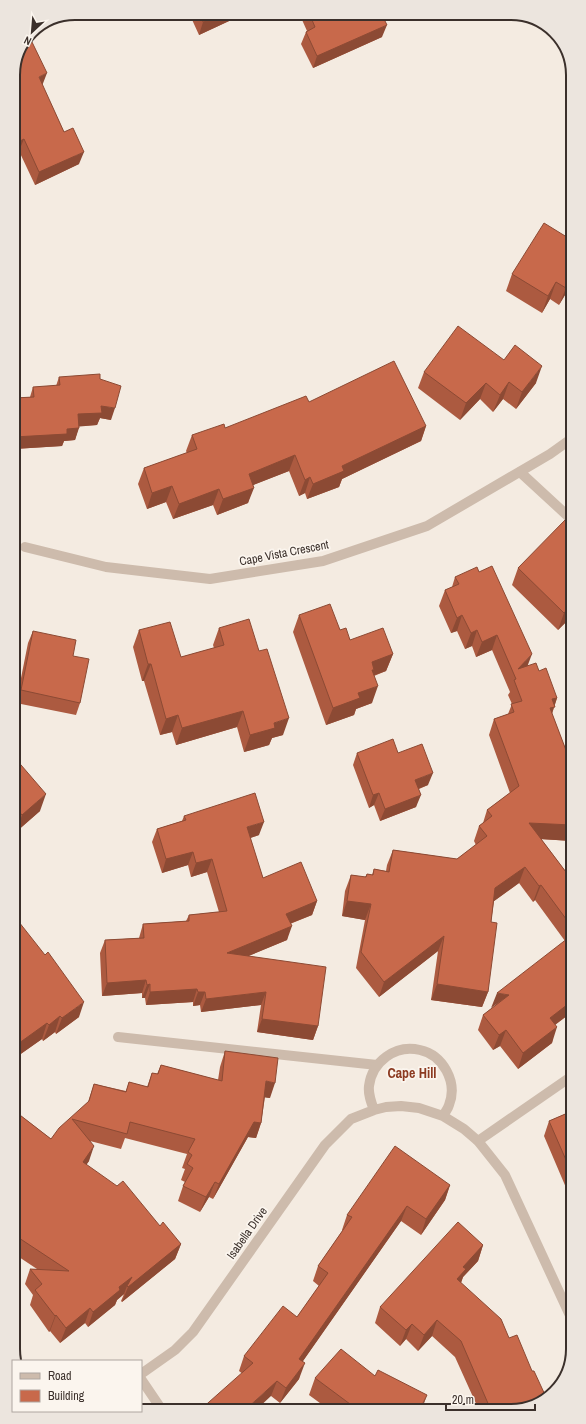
<svg xmlns="http://www.w3.org/2000/svg" width="586" height="1424" font-family="'Archivo Narrow',sans-serif">
<style>
.lines{fill:none;stroke-linecap:round;stroke-linejoin:round}
.lane{stroke:#cdbbac;stroke-width:10}
.street{stroke:#cdbbac;stroke-width:10}
.wall{fill:#ac5a40}
.shaded-wall{fill:#8c4a34}
.building{fill:#c8694b;stroke:#8c4a34}
.labels{text-anchor:middle;dominant-baseline:central;stroke-width:3.5;stroke-linejoin:round;paint-order:stroke}
.street-label{font-size:12px;fill:#3b302b;stroke:#fbf5ee}
.quarter-label{font-size:14px;font-weight:bold;fill:#8c3b22;stroke:#fbf5ee}
.rim{fill:none;stroke:#3b302b;stroke-width:2}
</style>
<rect width="100%" height="100%" fill="#f4ebe1"/>
<g class="lines">
<!-- lane -->
<path class="lane" d="M520,472L571,519
M118,1037L377,1065
M478,1141L572,1076
M141,1379L162,1410"/>
<!-- street -->
<path class="street" d="M25,547L106,567L210,579L323,561L427,526L550,454L571,439
M374,1110C371,1102 368,1094 369,1086C372,1062 395,1044 420,1050C443,1055 458,1082 449,1105C448,1109 445,1112 443,1116
M141,1374L175,1350L193,1332L325,1145L351,1119L374,1110L386,1107L401,1106L419,1108L443,1116L464,1129L478,1141L505,1175L573,1322"/>
</g>
<!-- wall -->
<path class="wall" d="M189,13H242V15L199,35Z
M299,13H381L382,37L313,68L301,44L306,32L307,31Z
M13,71L42,85L64,132L79,164L35,185L19,151L13,154Z
M570,239V299L565,295L559,305L550,299L542,313L506,291L512,274Z
M424,372L536,383L516,409L503,399L493,412L480,399L460,420L418,388Z
M59,377L100,379L111,420L100,418L97,425L79,426L75,440L64,441L62,446L14,449V398L30,397L33,387L56,386Z
M309,402L426,426L421,441L342,479L339,487L307,499L305,493L299,496L289,471L253,485L248,503L217,515L213,505L173,519L166,502L147,509L138,484L144,468L187,453L186,451L192,435L225,428Z
M571,524V617L558,630L512,585L518,568Z
M479,572L528,666L539,671L557,698L552,714L572,766V841L541,839L572,880V1012L555,1025L552,1043L518,1069L500,1046L493,1050L478,1030L483,1015L492,1008L565,941L535,900L533,902L519,883L494,901L491,922L488,992L482,1007L431,1000L438,951L379,997L356,968L365,920L342,916L345,891L351,875L365,877L367,874L372,875L374,869L386,871L387,865L393,850L457,859L476,845L474,841L479,826L483,823L487,810L510,793L489,735L494,719L508,714L512,704L508,695L510,692L492,650L476,657L472,646L465,649L457,631L451,633L439,606L445,590L452,587L455,577Z
M299,615L340,630L350,640L393,654L386,671L374,676L372,703L356,709L354,715L326,725L293,632Z
M219,628L283,735L272,738L269,745L244,752L237,727L176,745L172,732L160,735L144,681H142L133,647L139,630L181,657L214,648L213,645Z
M33,631L73,656L80,703L76,715L16,703L28,643Z
M357,753H398L428,785L419,789L416,807L380,821L374,805L369,808L353,765Z
M15,758L40,811L16,832L15,831Z
M184,816L259,835L250,838L263,878L317,901L312,915L290,924L287,940L248,956L318,1026L313,1040L257,1032L261,1005L201,1012L200,1005L193,1006V1002L146,1005L145,998H142V993L102,996L100,953L105,940L139,938L143,924L186,921L189,915L219,912L207,872L191,877L188,865L162,873L152,842L157,829L182,821Z
M15,917L79,1017L56,1034L55,1032L43,1041L42,1039L15,1058Z
M225,1051L270,1098L265,1097L261,1123L256,1138L248,1137L213,1199L209,1197L200,1212L178,1201L183,1186L185,1182L181,1180L185,1169L182,1168L187,1154L125,1138L121,1149L90,1141L89,1161L86,1165L181,1244L175,1259L122,1302L121,1301L124,1294L117,1300L115,1305L88,1327L85,1323L60,1343L50,1331L49,1332L30,1305L33,1295L25,1284L30,1269H37L16,1255V1112L51,1139L88,1102L94,1084L126,1091L129,1082L147,1087L152,1073L157,1074L161,1065L218,1080L220,1067Z
M572,1111L573,1188L567,1190L544,1136L549,1121Z
M450,1185L445,1200L421,1235L401,1221L302,1362L299,1379L280,1403L239,1371L244,1356L297,1317L319,1286L313,1281L318,1266L343,1230H342L347,1215Z
M483,1245L478,1261L463,1277L461,1283L531,1408H478L455,1357L432,1336L418,1351L406,1339L400,1346L375,1323L380,1307Z
M375,1376L422,1409H328L309,1395L315,1378Z"/>
<!-- shaded-wall -->
<path class="shaded-wall" d="M224,13H242V15L199,35L203,22Z
M387,25L382,37L313,68L317,56Z
M47,73L42,86L39,77Z
M24,139L19,151L13,154V149L16,143Z
M84,152L79,164L35,185L39,172Z
M570,280L565,295L559,305L566,288Z
M556,282L550,299L542,313L548,296Z
M542,366L536,383L516,409L522,392Z
M509,382L503,399L493,412L500,395Z
M486,383L480,399L460,420L466,403Z
M101,406L115,408L111,420L100,418L97,425L74,427L78,414Z
M426,426L421,441L342,479L339,487L307,499L313,484L342,466Z
M79,428L75,440L64,441L62,446L14,449V437L67,429Z
M295,455L289,471L243,489L249,474Z
M310,477L305,493L299,496L305,480Z
M172,486L166,502L147,509L152,493Z
M254,488L248,503L217,515L223,499Z
M219,489L213,505L173,519L179,504Z
M571,605V617L558,630L564,613Z
M462,615L457,631L451,633L457,618Z
M477,630L472,646L465,649L471,633Z
M497,635L492,650L476,657L482,642Z
M393,654L386,671L372,676V662Z
M532,654L526,670L518,669Z
M148,664H151L144,681H142Z
M378,686L372,703L356,709L354,715L326,725L333,708L358,693Z
M557,698L549,722L545,724L552,699Z
M243,711L237,727L176,745L182,728Z
M178,715L172,732L160,735L166,719Z
M289,718L283,735L272,738L269,745L244,752L250,735L274,723Z
M433,773L428,785L410,792L415,780Z
M379,793L374,805L369,808L373,795Z
M46,794L40,811L16,832L22,815Z
M421,795L416,807L380,821L385,809Z
M264,822L259,835L242,841L247,827Z
M529,823L572,825V841L523,838Z
M193,852L188,865L162,873L166,859Z
M212,859L207,872L191,877L196,863Z
M525,867L519,883L490,904L495,888Z
M541,885L535,900L533,902L539,886Z
M317,901L312,915L281,927L286,914Z
M347,901L371,904L365,920L342,916Z
M292,926L287,940L222,967L227,953Z
M444,936L438,951L379,997L384,982Z
M146,980L142,993L102,996L107,983Z
M150,984L145,998H142L147,985Z
M437,984L488,992L482,1007L431,1000Z
M197,989L193,1002L146,1005L150,992Z
M198,992H205L200,1005L193,1006Z
M266,992L261,1005L201,1012L206,999Z
M497,993L509,995L491,1008Z
M572,1001V1012L544,1033L550,1018Z
M84,1002L79,1017L56,1034L62,1018Z
M60,1016L55,1032L43,1041L49,1025Z
M262,1019L318,1026L313,1040L257,1032Z
M47,1023L42,1039L15,1058V1046Z
M557,1027L552,1043L518,1069L523,1053Z
M506,1030L500,1046L493,1050L499,1035Z
M266,1081L275,1083L270,1098L261,1097Z
M254,1122L261,1123L256,1138L248,1137L213,1199L219,1184Z
M94,1146L89,1161L77,1178L83,1162Z
M573,1176V1188L567,1190Z
M215,1182L209,1197L200,1212L206,1197Z
M450,1185L445,1200L421,1235L426,1219Z
M407,1206L401,1221L294,1374L299,1359Z
M181,1244L175,1259L122,1302L128,1287L127,1286L124,1294L117,1300L115,1305L88,1327L93,1312L119,1287L132,1277Z
M483,1245L478,1261L463,1277L460,1285L457,1279L463,1267Z
M90,1308L85,1323L60,1343L66,1328Z
M56,1315L50,1331L49,1332L55,1316Z
M437,1320L432,1336L418,1351L424,1335Z
M412,1324L406,1339L400,1346L406,1330Z
M305,1363L299,1379L280,1403L286,1388Z
M277,1381L271,1396L256,1410H245Z
M427,1395L422,1409H420Z"/>
<!-- building -->
<path class="building" d="M199,13H224L203,22Z
M309,13H381L387,25L317,56L306,32L315,27Z
M31,40L47,73L39,77L64,132L73,128L84,152L39,172L24,139L16,143L13,138V71L26,42Z
M544,223L570,239V280L566,288L556,282L548,296L512,274Z
M458,326L504,360L515,345L542,366L522,392L509,382L500,395L486,383L466,403L424,372Z
M394,361L426,426L342,466L344,471L313,484L310,477L305,480L295,455L249,474L254,488L223,499L219,489L179,504L172,486L152,493L144,468L197,449L192,435L224,424L225,428L306,396L309,402Z
M100,374V379L121,386L115,408L101,406L102,413L78,414L79,428L67,429V434L14,437V398L34,397L33,387L60,385L59,377Z
M566,519L571,524V605L564,613L518,568Z
M492,566L532,654L518,669L536,663L539,671L546,668L557,698L552,699L555,707L550,708L572,766V825L529,823L572,880V927L541,885L539,886L525,867L495,888L491,922L497,923L488,992L437,984L444,936L384,982L361,952L371,904L347,901L351,875L366,877L367,874L373,875L374,869L389,872L393,850L457,859L487,836L479,826L492,816L487,810L519,786L494,719L514,712L511,704L522,701L514,680L516,679L497,635L482,642L477,630L471,633L462,615L457,618L445,590L459,584L455,577L477,567L479,572Z
M330,604L340,630L346,628L350,640L383,628L393,654L372,662L374,670H372L378,686L358,693L360,698L333,708L299,615Z
M249,619L259,651L267,649L289,718L274,723L275,728L250,735L243,711L182,728L178,715L166,719L151,664H148L139,630L170,622L181,657L224,645L219,628Z
M33,631L76,640L73,656L89,659L80,703L21,690Z
M393,739L398,753L422,744L433,773L415,780L421,795L385,809L379,793L373,795L357,753Z
M15,758L46,794L22,815L15,807Z
M255,793L264,822L247,827L263,878L301,862L317,901L286,914L292,926L227,953L326,967L318,1026L262,1019L266,992L206,999L205,992H198L197,989L150,992V984L147,985L146,980L107,983L105,940L144,938L143,924L189,921V915L227,911L212,859L196,863L193,852L166,859L157,829L186,820L184,816Z
M15,917L45,955L48,952L84,1002L62,1018L60,1016L49,1025L47,1023L15,1046Z
M572,935V1001L550,1018L557,1027L523,1053L506,1030L499,1035L483,1015L509,995L497,993Z
M225,1051L278,1058L275,1083L266,1081L261,1123L254,1122L219,1184L215,1182L206,1197L183,1186L193,1168L187,1164L192,1155L188,1152L195,1139L130,1122L127,1134L72,1119L94,1146L83,1162L117,1186L123,1181L160,1226L163,1222L181,1244L128,1287L127,1286L132,1277L119,1287L120,1290L93,1312L90,1308L66,1328L56,1315L55,1316L35,1290L42,1284L30,1269L69,1271L16,1236V1231L18,1228L16,1226V1112L51,1139L59,1128L89,1101L94,1084L126,1092L129,1082L148,1087L152,1073L158,1074L161,1065L222,1081Z
M572,1111L573,1176L549,1121L570,1112Z
M395,1146L450,1185L426,1219L407,1206L299,1359L305,1363L286,1388L277,1381L245,1410H200L253,1363L244,1356L283,1306L297,1317L328,1273L318,1266L352,1217L347,1215Z
M458,1222L483,1245L463,1267L466,1269L457,1279L501,1319L509,1338L517,1335L532,1371H534L546,1397L531,1408H490L461,1341L437,1320L424,1335L412,1324L406,1330L380,1307Z
M341,1349L375,1376L378,1370L427,1395L420,1409H347L350,1404L315,1378Z"/>
<g class="labels">
<!-- street labels -->
<g class="street-label">
<text transform="translate(284 553) rotate(-11)">Cape Vista Crescent</text>
<text transform="translate(247 1233) rotate(-55)">Isabella Drive</text>
</g>
<!-- quarter labels -->
<g class="quarter-label">
<text x="412" y="1073">Cape Hill</text>
</g>
</g>
<!-- crop -->
<path d="M0 0H586V1424H0ZM75 20H511A55 55 0 0 1 566 75V1349A55 55 0 0 1 511 1404H75A55 55 0 0 1 20 1349V75A55 55 0 0 1 75 20Z" fill="#ece5de" fill-rule="evenodd"/>
<path class="rim" d="M75 20H511A55 55 0 0 1 566 75V1349A55 55 0 0 1 511 1404H75A55 55 0 0 1 20 1349V75A55 55 0 0 1 75 20Z"/>
<!-- legend -->
<rect x="12" y="1360" width="130" height="52" fill="#fbf5ee" stroke="#aea6a0"/>
<rect x="20" y="1373" width="20" height="6" fill="#cdbbac" stroke="#aea6a0"/>
<text x="48" y="1380" font-size="12" fill="#3b302b">Road</text>
<rect x="20" y="1390" width="20" height="12" fill="#c8694b" stroke="#aea6a0"/>
<text x="48" y="1400" font-size="12" fill="#3b302b">Building</text>
<!-- north arrow -->
<g transform="translate(32 32) rotate(206)" stroke="#fbf5ee" stroke-width="3" paint-order="stroke">
<path d="M0-3L7 15L0 10L-7 15Z" fill="#3b302b"/>
<text y="-6" font-size="11" font-weight="bold" text-anchor="middle" fill="#3b302b">N</text>
</g>
<!-- scale -->
<path d="M446 1404v6h89v-6" fill="none" stroke="#3b302b" stroke-width="2"/>
<text x="452" y="1404" font-size="12" fill="#3b302b" stroke="#fbf5ee" stroke-width="3" paint-order="stroke">20 m</text>
</svg>
